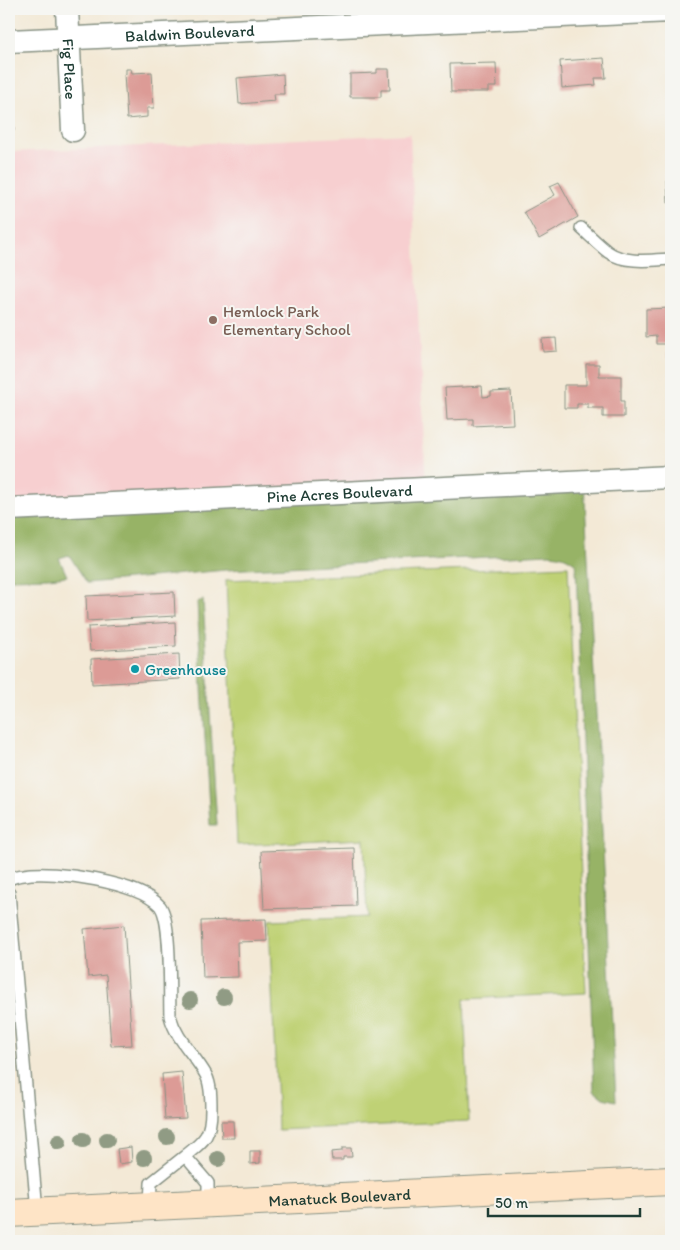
<svg xmlns="http://www.w3.org/2000/svg" width="680" height="1250" font-family="Itim,sans-serif">
<style>
.built{fill:#f7cfd0}
.green{fill:#bfd174;stroke:#6f8754}
.forest{fill:#97b366;stroke:#5b784d}
.building{fill:#dc9b96}
.lines{fill:none;stroke-linecap:round;stroke-linejoin:round}
.lane-casing{stroke:#899385;stroke-width:14}
.street-casing{stroke:#899385;stroke-width:25}
.secondary-casing{stroke:#899385;stroke-width:30}
.lane{stroke:#fff;stroke-width:11}
.street{stroke:#fff;stroke-width:22}
.secondary{stroke:#fee4c6;stroke-width:28}
.tree{fill:#909b84}
.education-dot{fill:#8d6e63;stroke:#f6f6f2;stroke-width:2}
.culture-dot{fill:#0f9aa8;stroke:#f6f6f2;stroke-width:2}
.labels{text-anchor:middle;dominant-baseline:central;stroke-width:4;stroke-linejoin:round;paint-order:stroke}
.street-label{font-size:16px;fill:#1f3d34;stroke:#f6f6f2}
.education-label{font-size:16px;fill:#785e54;stroke:#f6f6f2;text-anchor:start}
.culture-label{font-size:16px;fill:#0d838f;stroke:#f6f6f2;text-anchor:start}
</style>
<rect width="100%" height="100%" fill="#f6f6f2"/>
<filter id="ink" filterUnits="userSpaceOnUse"><feTurbulence type="fractalNoise" baseFrequency=".02" numOctaves="2"/><feDisplacementMap in="SourceGraphic" scale="10" xChannelSelector="R" yChannelSelector="G"/><feConvolveMatrix kernelMatrix="1 2 1 2 8 2 1 2 1" color-interpolation-filters="sRGB"/></filter>
<filter id="wash" filterUnits="userSpaceOnUse"><feTurbulence type="fractalNoise" baseFrequency=".0096" numOctaves="4" result="noise"/><feDisplacementMap in="SourceGraphic" scale="20" xChannelSelector="R" yChannelSelector="G"/><feGaussianBlur stdDeviation="1.12" result="paint"/><feColorMatrix in="noise" values="0 0 0 0 0 0 0 0 0 0 0 0 0 0 0 0 0 1.4 0 .05"/><feComposite in="paint" operator="in"/></filter>
<g filter="url(#wash)">
<rect width="100%" height="100%" fill="#f3e9d6"/>
<!-- built -->
<path class="built" d="M410,134L426,489L9,509V152Z"/>
<!-- green -->
<path class="green" d="M568,566L586,993L464,999L469,1121L278,1130L269,921L367,917L364,839L237,845L226,580Z"/>
<!-- forest -->
<path class="forest" d="M584,481L616,1101L603,1098L594,1091L576,564C566,556 561,555 549,554L226,570L87,583L69,555L59,558L67,576L48,578L9,579V509Z
M203,600L217,825H210L197,602Z"/>
<g id="blocks">
<!-- building -->
<path class="building" d="M604,58L606,78H595L596,85L562,88L560,61Z
M496,63L497,87H488V92H451L450,64Z
M126,69H131L132,73L152,72L154,108H147V117L127,119L124,74H126Z
M377,69H389L390,90H381V97H350V74L377,73Z
M283,74L284,94H274L275,101L239,104L237,78Z
M9,79H13L14,131L9,132Z
M671,180V203H668L667,181Z
M559,182L578,217L539,239L524,212L555,195L550,186Z
M671,308V358H667V344H656V336L646,337V309Z
M556,338L557,351L543,352L542,339Z
M586,364H599V376H621V401H624V417H603V408H588V404H577V408H564V385H586Z
M482,386L483,397L491,396V392L511,391L513,424L473,426V419L447,420L445,388Z
M174,592L175,616L87,621L86,596Z
M175,622L176,646L90,651L88,627Z
M179,654L180,679L92,684L91,659Z
M354,848L356,906L264,909L261,851Z
M266,919L267,941L237,942L238,977L203,978L201,921Z
M124,925L132,1045L111,1046L106,975L88,977L84,929Z
M182,1072L186,1118L165,1119L162,1074Z
M221,1121H233L234,1138H222Z
M131,1147L132,1162L119,1164L117,1149Z
M342,1148H351L352,1157H343V1160H332L331,1152L342,1151Z
M250,1151H260V1163L250,1164Z"/>
</g>
</g>
<g filter="url(#ink)">
<use href="#blocks" fill-opacity="0" stroke="#899385" stroke-width="1"/>
<g class="lines">
<!-- lane casing -->
<g class="lane-casing">
<path id="lane" d="M581,228C590,236 599,245 608,252C625,264 652,260 671,259
M9,879C14,877 19,875 24,875C53,870 139,882 160,906C172,921 169,994 170,1016C176,1039 194,1054 206,1075C211,1085 211,1098 211,1109C211,1136 205,1140 185,1156L208,1183V1203
M9,893L37,1211
M150,1206L151,1183L185,1156"/>
</g>
<!-- street casing -->
<g class="street-casing">
<g id="street">
<path id="s1" d="M67,9L73,130"/>
<path id="s2" d="M9,41L671,11"/>
<path id="s3" d="M9,509L671,477"/>
</g>
</g>
<!-- secondary casing -->
<g class="secondary-casing">
<g id="secondary">
<path id="s4" d="M9,1213L671,1181"/>
</g>
</g>
<!-- lane -->
<use href="#lane" class="lane"/>
<!-- street -->
<use href="#street" class="street"/>
<!-- secondary -->
<use href="#secondary" class="secondary"/>
</g>
<!-- trees -->
<g class="tree">
<circle cx="224" cy="997" r="8"/>
<circle cx="190" cy="1000" r="8"/>
<circle cx="167" cy="1137" r="8"/>
<circle cx="83" cy="1140" r="8"/>
<circle cx="107" cy="1140" r="8"/>
<circle cx="59" cy="1142" r="8"/>
<circle cx="144" cy="1158" r="8"/>
<circle cx="218" cy="1159" r="8"/>
</g>
</g>
<!-- markers -->
<circle class="education-dot" cx="213" cy="320" r="5"/>
<circle class="culture-dot" cx="135" cy="669" r="5"/>
<g class="labels">
<!-- street labels -->
<g class="street-label">
<text stroke="none"><textPath href="#s2" startOffset="181">Baldwin Boulevard</textPath></text>
<text stroke="none"><textPath href="#s1" startOffset="60">Fig Place</textPath></text>
<text stroke="none"><textPath href="#s3" startOffset="331">Pine Acres Boulevard</textPath></text>
<text stroke="none"><textPath href="#s4" startOffset="331">Manatuck Boulevard</textPath></text>
</g>
<!-- education labels -->
<g class="education-label">
<text x="223" y="311">Hemlock Park<tspan x="223" dy="18">Elementary School</tspan></text>
</g>
<!-- culture labels -->
<g class="culture-label">
<text x="145" y="669">Greenhouse</text>
</g>
</g>
<!-- margin -->
<rect width="680" height="1250" fill="none" stroke="#f6f6f2" stroke-width="30"/>
<!-- scale -->
<path d="M488 1208v8h152v-8" fill="none" stroke="#1f3d34" stroke-width="2.5"/>
<text x="495" y="1208" font-size="15" fill="#1f3d34" stroke="#f6f6f2" stroke-width="4" paint-order="stroke">50 m</text>
</svg>
